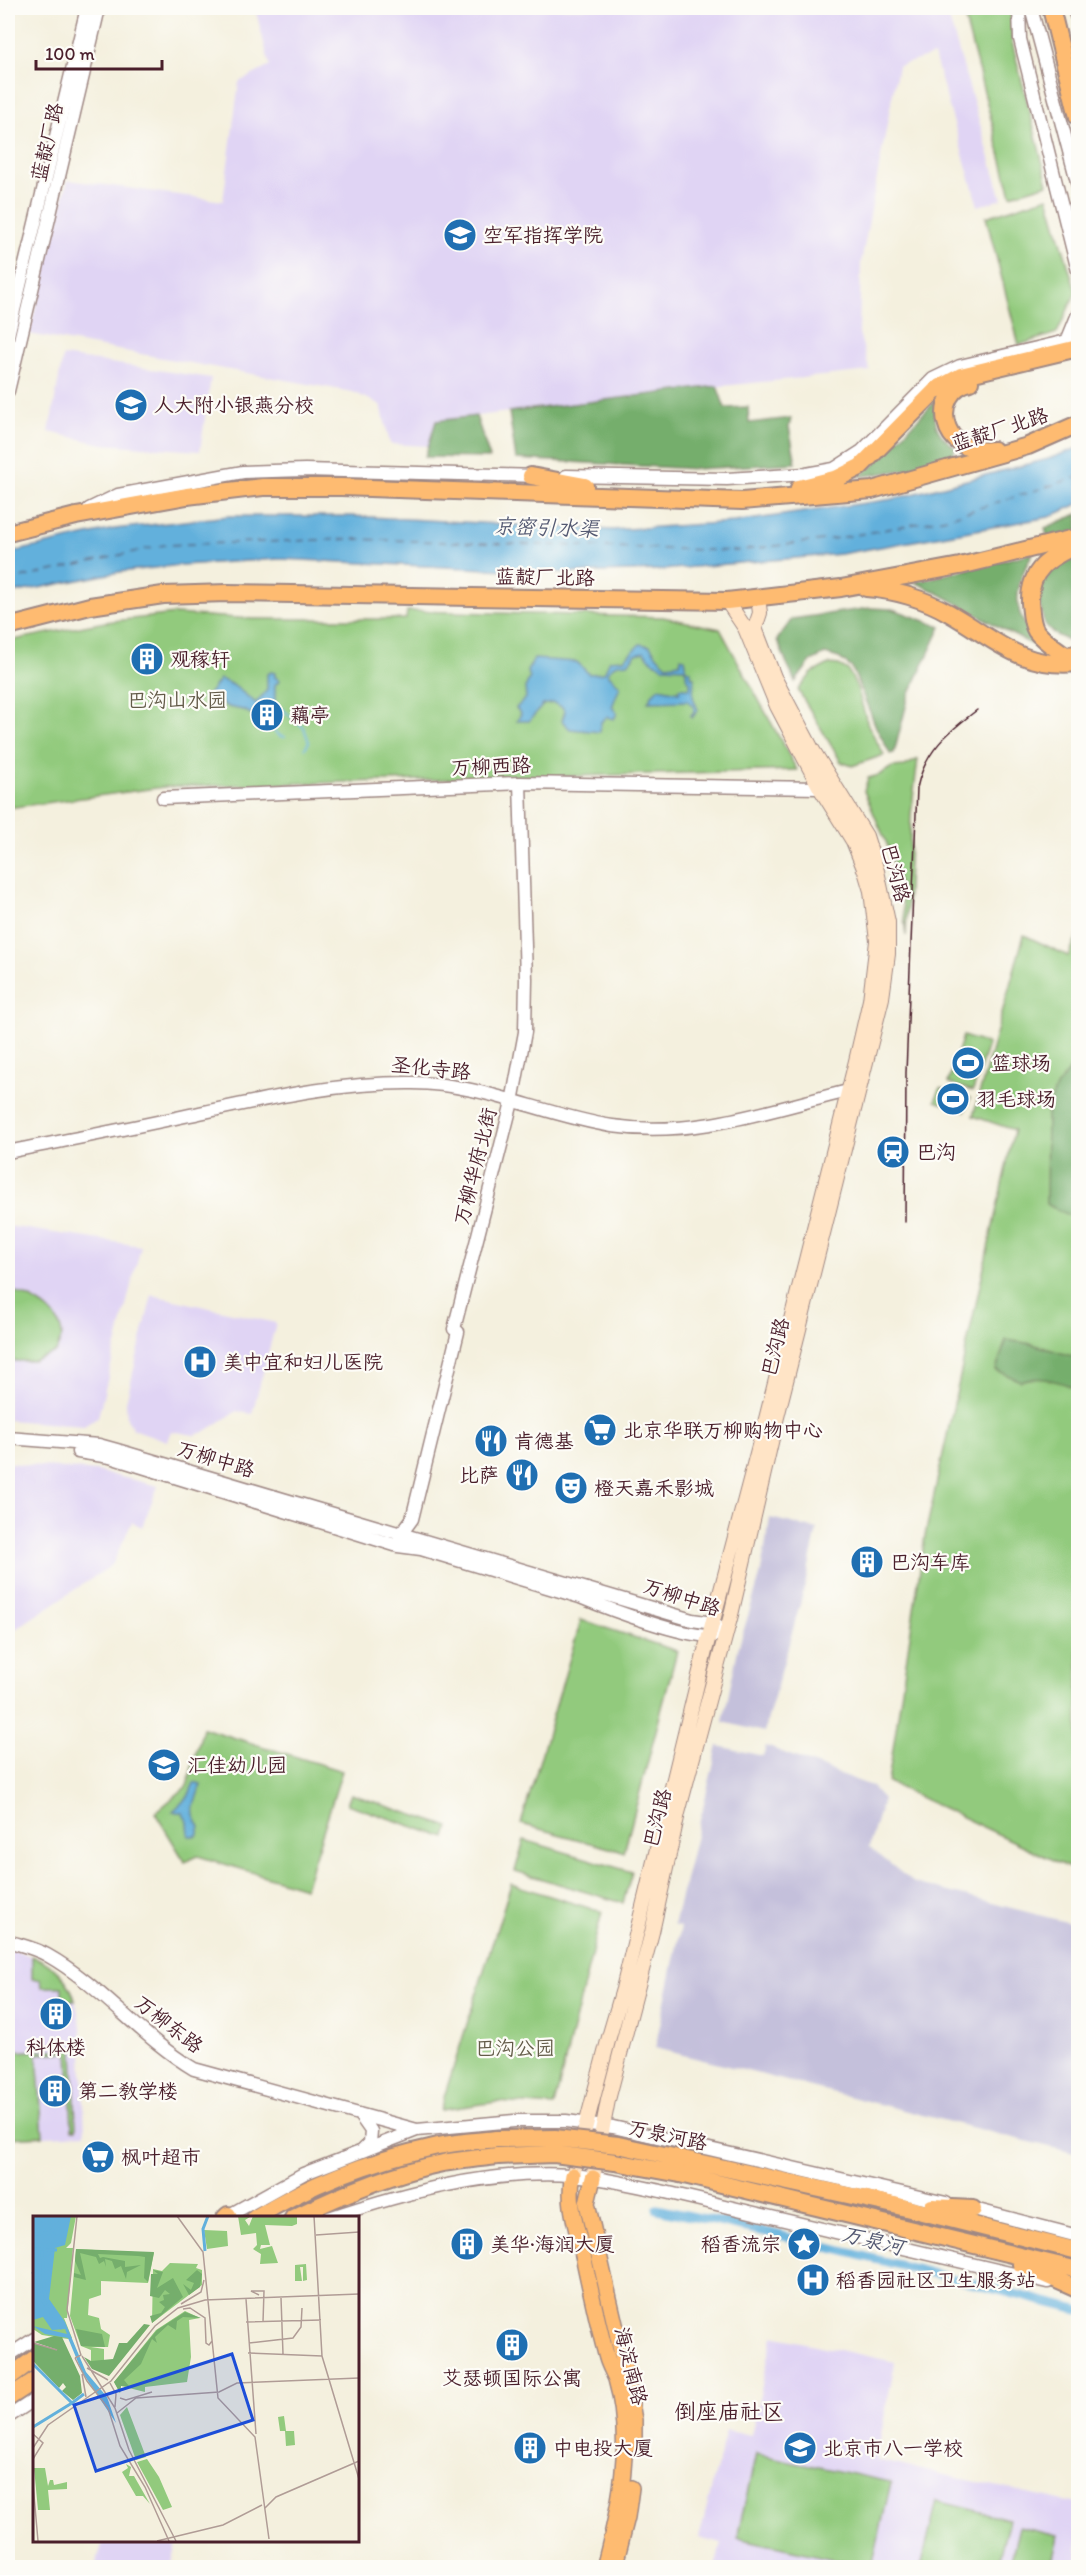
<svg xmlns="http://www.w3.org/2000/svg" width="1086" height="2575" font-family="Itim,'LXGW WenKai TC',sans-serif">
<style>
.built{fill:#e0d4f4}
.industrial{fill:#c4c0db}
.green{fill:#92ca7d;stroke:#6e7454;stroke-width:1.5}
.forest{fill:#75ae6c;stroke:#60664c;stroke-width:1.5}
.water{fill:#62b0dc;stroke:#566884;stroke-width:1.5}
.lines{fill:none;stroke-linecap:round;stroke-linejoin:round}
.stream{stroke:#62b0dc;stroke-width:2}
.canal{stroke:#62b0dc;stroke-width:9}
.ferry{stroke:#545972;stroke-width:1.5;stroke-dasharray:8 6;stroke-linecap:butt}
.tertiary-casing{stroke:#9f8884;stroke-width:15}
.secondary-casing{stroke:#9f8884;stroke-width:16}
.primary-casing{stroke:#9f8884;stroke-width:18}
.trunk-casing{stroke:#9f8884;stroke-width:20}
.tertiary{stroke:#fff;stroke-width:12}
.secondary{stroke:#ffe4c6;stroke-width:14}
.primary{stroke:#febb71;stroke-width:15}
.trunk{stroke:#febb71;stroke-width:16}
.tram{stroke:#4a1f2b;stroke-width:1.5}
.trunk-bridge-casing{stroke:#9f8884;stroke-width:20;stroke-linecap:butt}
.trunk-bridge{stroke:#febb71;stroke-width:16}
.labels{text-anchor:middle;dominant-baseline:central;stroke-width:4.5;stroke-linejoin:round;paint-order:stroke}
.street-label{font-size:20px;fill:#4a1f2b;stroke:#fdfcf7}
.poi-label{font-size:20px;fill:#4a1f2b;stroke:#fdfcf7;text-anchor:start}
.park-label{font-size:20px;fill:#635b48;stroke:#fdfcf7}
.water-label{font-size:21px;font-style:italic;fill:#545972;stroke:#fdfcf7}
.quarter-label{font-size:22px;fill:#4a1f2b;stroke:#fdfcf7}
.inset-river{fill:none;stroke:#62b0dc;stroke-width:3}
.inset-road{fill:none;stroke:#b09c96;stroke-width:1.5}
.view{fill:#1d4ed8;fill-opacity:0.15;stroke:#1d4ed8;stroke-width:3}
.inset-edge{fill:none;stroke:#4a1f2b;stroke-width:3}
</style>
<rect width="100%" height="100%" fill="#fdfcf7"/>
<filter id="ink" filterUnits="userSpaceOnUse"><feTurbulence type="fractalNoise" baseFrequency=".0167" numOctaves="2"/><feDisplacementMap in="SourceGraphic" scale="12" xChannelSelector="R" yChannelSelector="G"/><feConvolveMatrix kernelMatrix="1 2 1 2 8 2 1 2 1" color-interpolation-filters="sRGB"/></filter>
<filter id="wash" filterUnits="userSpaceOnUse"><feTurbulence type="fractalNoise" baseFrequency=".008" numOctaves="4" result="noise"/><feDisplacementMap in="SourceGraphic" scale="24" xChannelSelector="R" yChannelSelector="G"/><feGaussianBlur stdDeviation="1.35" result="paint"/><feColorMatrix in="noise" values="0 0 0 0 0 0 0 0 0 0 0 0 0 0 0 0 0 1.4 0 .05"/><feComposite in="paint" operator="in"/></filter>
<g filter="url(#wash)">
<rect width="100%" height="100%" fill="#f4f0de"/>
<!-- built -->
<path class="built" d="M255,8H946L1002,199L978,206L934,55L898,66L861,263L859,333L870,371L713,387L436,421L428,446L390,444L381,405L353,392L29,334L68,180L223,201L239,82L270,66Z
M63,356L211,378L200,451L102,444L49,432Z
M8,1226L141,1246L98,1417L84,1426L8,1420Z
M152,1295L276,1323L252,1414L237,1411L204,1432L194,1435L171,1431L167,1441L133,1429L127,1419L126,1402Z
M8,1463L96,1471L158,1486L142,1527L132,1522L112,1565L8,1634Z
M8,1948L39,1959L66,1980L74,1994L81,2026L85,2134L8,2138Z
M773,2336L895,2362L876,2460L1078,2504V2567H715L721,2544L699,2538L726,2431L751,2435Z
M103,2541V2540L178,2541L171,2567L155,2563L153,2567H96Z"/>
<!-- industrial -->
<path class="industrial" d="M770,1518L817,1529L804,1590L764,1732L723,1722L738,1649L760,1576Z
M718,1746L763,1756L766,1746L871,1786L883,1799L869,1847L914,1883L1078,1925V2154L655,2048L681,1927L674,1925Z"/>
<!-- green -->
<path class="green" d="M962,8H1011L1012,42L1048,184L1011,195Z
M1048,197L1076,292L1057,333L1019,345L986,217Z
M407,611L663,617L720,629L797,770L164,787L8,808V641L105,622L175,614L253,619H406Z
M829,664L839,665L848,670L857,687L868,725L884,755L852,766L841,762L798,690L812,673Z
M918,759L911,814L906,936L901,891L889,849L864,791L868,778L879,775L892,767L905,766Z
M1024,935L1068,956L1078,935V1872L888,1782L925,1536L1014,1130L973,1116Z
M963,1036L988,1044L973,1091L948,1083Z
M940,1088L970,1098L965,1111L935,1101Z
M8,1290C30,1296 60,1309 62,1336L56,1352L33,1361H8Z
M581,1620L677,1651L624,1852L521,1824Z
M203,1728L342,1771L305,1888L198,1856L185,1862L155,1813L187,1786Z
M351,1794L449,1827L446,1838L347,1804Z
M524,1840L632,1872L623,1903L515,1871Z
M511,1884L602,1912L554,2106L497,2102L440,2110Z
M32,1956C52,1963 71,1981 75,2001L62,2002V1987H42L41,1979H32Z
M73,2049L76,2129H72L68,2052L37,2054L43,2136L8,2138V2052Z
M756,2454L891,2482L872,2567L737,2538Z
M937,2501L1009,2519L997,2567H921Z
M1019,2527L1058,2536L1051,2567H1009Z"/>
<!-- forest -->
<path class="forest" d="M717,386L725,408L748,407L749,423L791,418L789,427L796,463L695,469L516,459L509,412Z
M935,401C934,424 935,433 955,447L952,463L857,477L873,466Z
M476,416L490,458L425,457L436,421Z
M1078,514V645L1054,634L1044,623L1037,593L1038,582L1054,563L1045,528Z
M1033,553C1010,592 1012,619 1046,651C1000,631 960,602 915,582Z
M870,608L893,609L941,627L909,695L894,753L890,754L876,727L852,668L839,658L825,654L811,661L795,682L777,640L792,619Z
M1073,1066L1078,1076V1220L1046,1204L1047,1112L1056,1087Z
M1006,1340L1032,1344L1078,1358V1390C1062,1381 1038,1375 1020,1381L996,1370Z"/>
<!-- water -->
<path class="water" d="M1078,448V504L1049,517L841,554L661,570L569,573L280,559L181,565L119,572L8,594V553L114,529L229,516H351L612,530L735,522L893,499L1048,459Z
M640,644L650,646L658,657L667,665L680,663L681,657L685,659L687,670L691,671V677H694L693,697L698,710L692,718L691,715L694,712V707L688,701L648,702L654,692L659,688L679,692V688H690V681L687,680L685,668L663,667L652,661L644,652L636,654L628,663C617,664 612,663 608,674L620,686L612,707L617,713L614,719L607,717L601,722L600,732L570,729L562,721L565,711L562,707L553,703L543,705L529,721H517L521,714L516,708L526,698L525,688L530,677L527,671L534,659L577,662L589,674L604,673L610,660L624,659Z
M271,672L275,673V677L280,680L275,685V701L265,704L261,719L243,710L228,707L212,697H206L220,679L233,685L256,703L267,690V674Z
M194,1783L201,1785C195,1804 188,1809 200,1827L197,1836H189L188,1822L182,1813L173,1811L188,1797Z"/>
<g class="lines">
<!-- stream -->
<path class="stream" d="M274,702L304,728L309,742L305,748
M261,719L280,736L285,737"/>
<!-- canal -->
<path class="canal" d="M657,2209L771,2233L1078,2310"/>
<!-- ferry -->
<path class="ferry" d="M8,581L164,545L353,539L736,551L839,538L947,518L1078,477"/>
</g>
</g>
<g filter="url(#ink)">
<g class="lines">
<!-- tertiary casing -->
<g class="tertiary-casing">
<path id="tertiary" d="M1019,8L1020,39L1078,271
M1031,8L1078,185
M8,335L87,8
M8,391L99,8
M566,476L727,479L806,474L834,469L862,451L933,379L960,366L1067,341L1078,314
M89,509L118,495L243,472L305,470L540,476
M163,798L520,783L820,788
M8,1152C67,1140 126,1129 185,1116C261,1100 336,1082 413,1083C481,1083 546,1116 612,1126C694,1138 770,1110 848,1091
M8,1438L99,1445L117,1450L692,1620L713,1623L726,1633
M78,1452L110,1457L398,1546L421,1549L580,1597C606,1608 693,1641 716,1635
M398,1546L401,1534L412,1519L458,1332L454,1329L512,1102L525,1032L526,979L520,783
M8,1941C20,1945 35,1948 47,1955C102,1986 140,2037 194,2069L417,2130
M359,2114L371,2131L370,2143L362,2151
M966,2207L1078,2236
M224,2218L303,2174L417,2130L514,2121H566L613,2127L946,2203
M329,2218C406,2192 488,2170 571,2175C601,2177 631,2185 661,2191L1048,2282
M8,2356L34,2339
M8,2417L34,2400"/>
</g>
<!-- secondary casing -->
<g class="secondary-casing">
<path id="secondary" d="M573,2175L609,2037L623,1989L705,1651L766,1419L856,1061L870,1000L877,941L871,891L865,871L853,841L820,788L777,706L745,628L727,601
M593,2178L608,2100L652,1932L678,1813L731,1615L776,1421L882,998L888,954V922L877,871L866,836L812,749L774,677L755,628L760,613L758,597"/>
</g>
<!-- primary casing -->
<g class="primary-casing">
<path id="primary" d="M573,2175C567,2201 576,2226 582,2251C590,2287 597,2322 607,2358C609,2365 613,2372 616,2379C634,2441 620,2507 604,2568
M593,2178L587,2203L624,2363L634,2420V2443
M614,2568L627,2517L631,2488"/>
</g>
<!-- trunk casing -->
<g class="trunk-casing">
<path id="trunk" d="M1051,8L1078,117
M1077,8L1078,14
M970,382C931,391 937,457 994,450
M531,476L585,486
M799,488L838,478L860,467L937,389L961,376L1078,348
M8,533L76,516L187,496L263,487H341L742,501L872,490L1028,446L1078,424
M1077,545C1049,558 1029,569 1030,603C1031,612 1031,623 1036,631C1043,641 1056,648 1065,655L1078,654
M866,588C894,590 925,599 949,613C995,639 1021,669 1078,663
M8,627L90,606L163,595L227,593L727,601L841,588L960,566L1078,537
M683,2159L894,2205L1078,2251
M680,2174L1078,2270
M932,2207L973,2209
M225,2218L228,2215
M255,2218C310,2183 374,2160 438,2146C457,2142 478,2141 497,2139
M293,2218C340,2195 391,2173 443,2163C461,2160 480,2158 498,2156
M1021,2264L1077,2289
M8,2378L34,2359
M8,2398L34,2381"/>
</g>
<!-- tertiary -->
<use href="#tertiary" class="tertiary"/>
<!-- secondary -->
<use href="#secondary" class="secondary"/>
<!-- primary -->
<use href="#primary" class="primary"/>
<!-- trunk -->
<use href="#trunk" class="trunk"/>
<!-- tram -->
<path class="tram" d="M905,1222L906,1073L917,788C925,751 948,732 977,710"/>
<!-- trunk-bridge casing -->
<g class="trunk-bridge-casing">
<path id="trunk-bridge" d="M497,2139L555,2138L618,2145L683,2159
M498,2156L554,2154L615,2162L680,2174"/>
</g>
<!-- trunk-bridge -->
<use href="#trunk-bridge" class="trunk-bridge"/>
</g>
</g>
<!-- icons -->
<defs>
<g id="university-disc" transform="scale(1.725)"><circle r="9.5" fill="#1f6fb2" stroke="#fdfcf7"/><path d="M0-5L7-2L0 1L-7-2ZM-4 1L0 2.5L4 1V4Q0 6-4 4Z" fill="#fff"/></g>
<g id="school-disc" transform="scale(1.725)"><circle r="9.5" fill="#1f6fb2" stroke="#fdfcf7"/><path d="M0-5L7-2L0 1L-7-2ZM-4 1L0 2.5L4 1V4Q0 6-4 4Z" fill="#fff"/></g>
<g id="building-disc" transform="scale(1.725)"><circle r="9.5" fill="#1f6fb2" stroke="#fdfcf7"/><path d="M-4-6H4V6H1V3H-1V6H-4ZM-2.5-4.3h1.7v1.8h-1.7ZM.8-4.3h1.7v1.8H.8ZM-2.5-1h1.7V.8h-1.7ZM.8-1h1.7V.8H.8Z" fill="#fff"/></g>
<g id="stadium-disc" transform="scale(1.725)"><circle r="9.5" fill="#1f6fb2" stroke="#fdfcf7"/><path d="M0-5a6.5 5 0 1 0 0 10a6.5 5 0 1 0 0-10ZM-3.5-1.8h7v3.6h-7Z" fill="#fff"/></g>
<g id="station-disc" transform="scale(1.725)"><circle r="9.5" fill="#1f6fb2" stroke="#fdfcf7"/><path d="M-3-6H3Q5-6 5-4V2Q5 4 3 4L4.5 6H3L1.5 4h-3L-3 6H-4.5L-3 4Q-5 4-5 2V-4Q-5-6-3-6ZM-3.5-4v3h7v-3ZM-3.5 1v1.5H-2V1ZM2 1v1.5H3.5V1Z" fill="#fff"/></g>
<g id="hospital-disc" transform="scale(1.725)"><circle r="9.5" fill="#1f6fb2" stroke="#fdfcf7"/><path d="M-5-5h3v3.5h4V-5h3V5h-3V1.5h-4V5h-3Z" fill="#fff"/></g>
<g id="supermarket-disc" transform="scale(1.725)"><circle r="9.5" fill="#1f6fb2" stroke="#fdfcf7"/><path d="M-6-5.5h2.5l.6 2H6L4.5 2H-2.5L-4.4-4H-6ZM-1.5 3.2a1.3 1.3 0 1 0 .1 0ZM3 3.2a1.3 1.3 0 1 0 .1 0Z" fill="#fff"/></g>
<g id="restaurant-disc" transform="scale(1.725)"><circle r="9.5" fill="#1f6fb2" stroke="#fdfcf7"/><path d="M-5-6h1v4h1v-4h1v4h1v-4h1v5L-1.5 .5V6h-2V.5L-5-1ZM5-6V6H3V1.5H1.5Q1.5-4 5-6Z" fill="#fff"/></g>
<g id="theatre-disc" transform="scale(1.725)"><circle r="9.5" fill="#1f6fb2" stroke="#fdfcf7"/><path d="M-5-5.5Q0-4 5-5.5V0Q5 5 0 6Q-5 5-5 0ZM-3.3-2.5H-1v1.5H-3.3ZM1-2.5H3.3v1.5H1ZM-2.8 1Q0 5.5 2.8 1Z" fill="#fff"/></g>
<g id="sight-disc" transform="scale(1.725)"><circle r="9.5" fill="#1f6fb2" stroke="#fdfcf7"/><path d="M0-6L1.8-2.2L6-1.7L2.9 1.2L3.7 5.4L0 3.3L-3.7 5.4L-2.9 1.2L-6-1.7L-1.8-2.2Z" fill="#fff"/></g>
</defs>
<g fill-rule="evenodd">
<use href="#university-disc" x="460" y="235"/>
<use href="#school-disc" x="131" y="405"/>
<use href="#building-disc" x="147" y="659"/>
<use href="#building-disc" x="267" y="715"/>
<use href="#stadium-disc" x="968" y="1063"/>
<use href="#stadium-disc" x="953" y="1099"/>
<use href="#station-disc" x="893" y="1152"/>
<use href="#hospital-disc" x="200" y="1362"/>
<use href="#supermarket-disc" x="600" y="1430"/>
<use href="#restaurant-disc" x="491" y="1441"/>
<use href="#restaurant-disc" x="522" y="1475"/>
<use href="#theatre-disc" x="571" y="1488"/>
<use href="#building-disc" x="867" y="1562"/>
<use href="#school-disc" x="164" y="1765"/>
<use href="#building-disc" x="56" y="2014"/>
<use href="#building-disc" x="55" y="2091"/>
<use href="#supermarket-disc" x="98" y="2157"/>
<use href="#building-disc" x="467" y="2244"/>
<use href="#sight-disc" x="804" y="2244"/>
<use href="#hospital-disc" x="813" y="2280"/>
<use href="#building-disc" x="512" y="2345"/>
<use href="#building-disc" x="530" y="2448"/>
<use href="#school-disc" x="800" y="2448"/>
</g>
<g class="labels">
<!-- street labels -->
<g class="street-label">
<text transform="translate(47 142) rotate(-77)">蓝靛厂路</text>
<text transform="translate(1000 429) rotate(-18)">蓝靛厂北路</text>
<text transform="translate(545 577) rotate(1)">蓝靛厂北路</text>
<text transform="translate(491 766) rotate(-2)">万柳西路</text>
<text transform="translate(896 873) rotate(75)">巴沟路</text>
<text transform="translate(431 1068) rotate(6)">圣化寺路</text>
<text transform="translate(475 1166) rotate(-76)">万柳华府北街</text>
<text transform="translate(775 1347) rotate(-76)">巴沟路</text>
<text transform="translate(216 1459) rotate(17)">万柳中路</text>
<text transform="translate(682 1597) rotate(18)">万柳中路</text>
<text transform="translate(657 1818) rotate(-76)">巴沟路</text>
<text transform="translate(169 2024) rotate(38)">万柳东路</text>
<text transform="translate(668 2135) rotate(12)">万泉河路</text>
<text transform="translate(631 2366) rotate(76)">海淀南路</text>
</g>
<!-- poi labels -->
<g class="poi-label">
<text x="483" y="235">空军指挥学院</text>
<text x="154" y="405">人大附小银燕分校</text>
<text x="170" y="659">观稼轩</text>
<text x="290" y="715">藕亭</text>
<text x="991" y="1063">篮球场</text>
<text x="976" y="1099">羽毛球场</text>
<text x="916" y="1152">巴沟</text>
<text x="223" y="1362">美中宜和妇儿医院</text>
<text x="623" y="1430">北京华联万柳购物中心</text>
<text x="514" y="1441">肯德基</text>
<text x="499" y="1475" text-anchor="end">比萨</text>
<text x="594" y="1488">橙天嘉禾影城</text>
<text x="890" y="1562">巴沟车库</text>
<text x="187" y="1765">汇佳幼儿园</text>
<text x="56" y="2047" text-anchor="middle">科体楼</text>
<text x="78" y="2091">第二教学楼</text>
<text x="121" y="2157">枫叶超市</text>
<text x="490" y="2244">美华·海润大厦</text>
<text x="781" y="2244" text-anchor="end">稻香流宗</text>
<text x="836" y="2280">稻香园社区卫生服务站</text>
<text x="512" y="2378" text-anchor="middle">艾瑟顿国际公寓</text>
<text x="553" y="2448">中电投大厦</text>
<text x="823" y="2448">北京市八一学校</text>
</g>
<!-- park labels -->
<g class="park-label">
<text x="177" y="700">巴沟山水园</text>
<text x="515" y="2048">巴沟公园</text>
</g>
<!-- water labels -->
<g class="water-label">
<text transform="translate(546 527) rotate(2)">京密引水渠</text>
<text transform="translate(873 2240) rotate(14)">万泉河</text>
</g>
<!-- quarter labels -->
<g class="quarter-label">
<text x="729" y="2411">倒座庙社区</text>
</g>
</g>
<!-- overview -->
<g transform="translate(33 2216)">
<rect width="326" height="326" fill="#f4f0de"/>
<path d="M0,0H43L38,27L33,32H40L34,102H31L39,122L35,123L9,119L0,113ZM205,0L217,1L212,4L216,10L220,0L264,1V8L259,10L232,9L237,29H228L227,33L239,30L245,47L227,48L228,38L220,33L224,29L223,17L208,19ZM171,14L194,15L195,30L174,33ZM43,33L121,37L115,67L68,65V79L56,83L55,99L66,102L68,113L77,119L75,131H58L71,133V145H58V134L48,130L37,100ZM137,47L165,48L163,52L169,54V69L119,107L120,53L129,55ZM273,48L274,64L270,65V51H267L269,65H262V49ZM152,95L167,102L156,104L158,141L154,166L112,171V176L88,170L87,177L81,166L123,114ZM94,191L113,241L103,244L87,199ZM251,200L253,215H261L262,229L253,230L252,215H247L245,201ZM114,243L126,261L139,291L130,294L104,246ZM93,248L98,251L96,260H101L117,288L110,280H103L89,256L95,252ZM1,252H12L15,270L17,264H20L21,269L34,266V273L15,274L17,294H5Z" fill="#92ca7d"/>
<path d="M43,33L121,36L115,66L111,62L112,41L105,40L65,38L67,42L70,41L92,45V51L108,49L94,56L93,63L88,50L82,53L79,45L72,43L73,51L71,45L66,48L63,41L47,37L53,64L41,61V57L48,59L42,45ZM120,54L130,56L124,72L140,62L150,81L119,107L117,100L128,97L132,91L126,86L131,84L130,79L137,78L132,74L126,82L117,80L118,58H125ZM164,54L169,58L167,71L156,79L150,68L158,74L161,67L153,64ZM152,96L168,102L150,101L144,105L143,114L135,109L122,121L124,127L119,123L108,148L91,164L96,170H88L87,177L81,166L124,114ZM111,108L117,109L76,160L59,153L51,141L58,145L80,143L86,127H94ZM43,113L69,118L72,131L48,130ZM21,120L29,121L47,160L49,177L40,184L29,175L33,171L30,167L26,172L1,146L0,127L25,134L1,126Z" fill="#75ae6c"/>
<path d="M0,0H38L32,29L22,32L16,83L32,106L53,156L74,181L83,207L49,156L35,122L12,118L0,110L34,118L32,113L19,114L10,101L0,104Z" fill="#62b0dc"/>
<path class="inset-river" d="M0,0L30,28M0,18L16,17L27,6V0M9,29L11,77L29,113M0,33L24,34M172,35L170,13L175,0M0,56L7,81L25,107M0,148L39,187L51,178M0,211L39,187"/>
<path class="inset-road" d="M144,0L170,36L185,182L222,221L236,323M281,0L289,140L326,263M283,19L326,16M226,79L218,75H231L230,106M248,82L250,138M213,83L223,218M148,88L168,76L171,64M150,93L157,92L172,102L173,127L176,129L179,125M213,106L288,104M0,127L24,134M216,127L260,122L268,111L269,92M215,137L289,140M49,140L82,192L96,234L143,325M42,142L48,139L34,94L44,0M42,142L54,165L75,192L87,230L112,271L136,325M54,152L75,164M49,158L53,181M77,167L83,178L82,191M87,182L93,184L119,176M84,197L103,182L186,176L204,167L326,162M0,218L10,227L0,243M0,232L15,209L78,165L122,110L145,92L172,84L326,78M0,268L5,325M232,292L243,281L326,245M124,325L190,309L229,289"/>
<path class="view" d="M199,138L220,204L63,255L41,189Z"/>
<rect width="326" height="326" class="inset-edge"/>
</g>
<!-- margin -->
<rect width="1086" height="2575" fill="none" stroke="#fdfcf7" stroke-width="30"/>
<!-- scale -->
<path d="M36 60v9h126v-9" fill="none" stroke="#4a1f2b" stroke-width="3"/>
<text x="45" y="60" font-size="18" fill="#4a1f2b" stroke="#fdfcf7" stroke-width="4.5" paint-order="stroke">100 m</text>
</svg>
